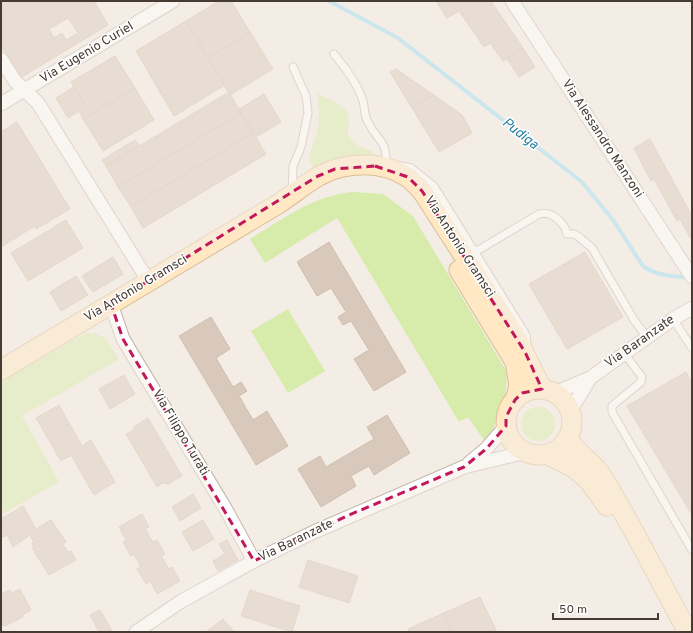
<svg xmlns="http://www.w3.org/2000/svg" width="693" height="633" font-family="Overpass,sans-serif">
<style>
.green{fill:#d7ebaa}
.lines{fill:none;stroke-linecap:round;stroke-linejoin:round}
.stream{stroke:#9cdef5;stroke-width:4}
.building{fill:#d9c9bc;stroke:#d1bdac;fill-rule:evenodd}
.lane-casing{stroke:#c3b6aa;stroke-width:9}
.street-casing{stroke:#c3b6aa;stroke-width:15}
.secondary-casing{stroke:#dabd93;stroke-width:21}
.lane{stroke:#fff;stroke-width:7}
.street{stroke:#fff;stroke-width:13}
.secondary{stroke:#ffe8c3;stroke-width:19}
.marked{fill:none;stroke:#c2185b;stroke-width:3;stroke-dasharray:8 5;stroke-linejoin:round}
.labels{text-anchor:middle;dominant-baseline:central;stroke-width:3;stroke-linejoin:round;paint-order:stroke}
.street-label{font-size:13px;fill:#463c34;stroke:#fff}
.water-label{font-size:14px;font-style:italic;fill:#227ea1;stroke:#fff}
</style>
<rect width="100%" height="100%" fill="#f4ede5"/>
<!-- green -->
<path class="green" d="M317,93C326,99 344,104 348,114C350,119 348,125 348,130C349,144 361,147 372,151L373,160L319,169C314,168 311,168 310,162C308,153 315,141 317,132C320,119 319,106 317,93Z
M353,192L383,194L413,216L507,372L505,400L497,416L492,434L484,440L468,417L459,422L337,218L265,263L250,239C283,219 314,195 353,192Z
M288,309L325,371L288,393L251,331Z
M95,333L106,339L119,359L22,416L59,482L1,515V382L78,337L85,334Z
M521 424a17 17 0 1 1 34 0a17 17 0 1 1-34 0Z"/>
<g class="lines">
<!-- stream -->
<path class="stream" d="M329,1L398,38L582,182L613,220L643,266C657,276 674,277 690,277"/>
</g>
<!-- building -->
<path class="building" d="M1,1H94L108,25L20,78L1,46ZM68,18L78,33L66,40L62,33L54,38L49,29Z
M219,1H231L250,32L208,58L186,21Z
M436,1H491L523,48L503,61L490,43L484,47L459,11L447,18Z
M186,21L225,85L174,116L136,51Z
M250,32L273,69L230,95L208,58Z
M523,48L535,67L519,77L507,59Z
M115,56L135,88L83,119L79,111L86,106L71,82Z
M396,69L434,95L412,108L390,72Z
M74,87L86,106L68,118L56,98Z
M135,88L154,120L103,151L83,119Z
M229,92L241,113L118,187L106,166Z
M264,94L281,122L256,137L239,109Z
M434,95L462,115L472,133L439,152L412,108Z
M241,113L253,133L131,207L118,187Z
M17,122L70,209L36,229L35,226L1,247V132Z
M253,133L266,154L143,228L131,207Z
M650,139L692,216V241L680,219L677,221L654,179L651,181L634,148Z
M135,140L139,146L106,166L102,160Z
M66,220L83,248L28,281L11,253Z
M329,242L406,372L374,391L354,359L369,350L351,321L343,325L338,317L346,312L331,288L317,296L297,262Z
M585,252L623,317L567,349L529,284Z
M113,257L123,274L93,292L82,276Z
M76,276L88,295L61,311L50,292Z
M211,317L230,349L216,358L233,387L241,382L247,391L239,396L253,420L267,411L288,446L256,465L179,336Z
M686,372L692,382V515L627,406Z
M124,375L135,394L110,409L99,389Z
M59,405L82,446L91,440L115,482L94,495L71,455L61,461L36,418Z
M387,415L410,453L374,475L369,466L351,476L356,486L321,507L298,469L320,456L326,467L374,439L367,427Z
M148,418L182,476L168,484L163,483L157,487L126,434L134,430V427Z
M193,494L201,508L180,521L172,507Z
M23,506L36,529L51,520L66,542L63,544L68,552L71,551L76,560L49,575L32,548L34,547L32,544L34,542L30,535L13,547L7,535L3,537L1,533V519Z
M142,514L149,527L145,529L153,542L157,540L165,554L161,556L169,569L172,567L180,581L157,594L150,581L146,584L137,569L141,567L134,554L131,556L123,542L126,540L119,527Z
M203,520L214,539L193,551L182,532Z
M227,540L238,560L218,571L213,561L225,554L219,544Z
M308,560L358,576L349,603L299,587Z
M20,589L31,610L22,615L23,617L5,626L4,625L1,626V594L10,590L12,593Z
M250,590L300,606L292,632L241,616Z
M480,597L497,632H452L444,613Z
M100,610L112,631L110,632H99L90,615Z
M444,613L452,632H409L408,629Z
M223,619L234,632H206Z"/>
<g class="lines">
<!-- lane casing -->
<g class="lane-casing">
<path id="lane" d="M334,54C346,69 357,83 363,101C365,108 364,116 368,122C378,143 387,138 386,166
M402,166L411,168L434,186L526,335L527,344
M292,192L293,166L301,147L308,113L306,96L293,67
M475,252L539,214C551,210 565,223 567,234H574L579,237L592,248L634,320L647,337
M673,319L692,348
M624,353L642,377L641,382L612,406V412L692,550"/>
</g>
<!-- street casing -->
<g class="street-casing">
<path id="street" d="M512,1L692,277
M1,59L15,81L38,103L149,282
M1,104L173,1
M111,304L123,339L225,508L254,561
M555,393L590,378L673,319L692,308
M570,411L589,380
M469,463L486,449L506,426
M136,632L180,602L254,561L314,532L464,467L526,452"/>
</g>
<!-- secondary casing -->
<g class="secondary-casing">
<path id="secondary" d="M459,270L515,362L519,386L515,400
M1,370L278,204C292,195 305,184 319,176C345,162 381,160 407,177C412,180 417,186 422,191L519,342L542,389
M506 422a33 33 0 1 1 66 0a33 33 0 1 1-66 0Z
M567,438C576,453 592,461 602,476C633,527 659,580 688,632
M546,454L574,468L588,480L607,506"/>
</g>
<!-- lane -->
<use href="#lane" class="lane"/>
<!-- street -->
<use href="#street" class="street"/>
<!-- secondary -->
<use href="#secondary" class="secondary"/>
</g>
<!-- marked area -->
<path d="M0 0H693V633H0ZM375,166L408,177L422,191L525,352L542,389L522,393L515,400L506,417V426L486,449L464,467L349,515L254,561L123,339L111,304L318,176L335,169Z" fill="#f4ede5" fill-opacity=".55" fill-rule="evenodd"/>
<path class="marked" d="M375,166L408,177L422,191L525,352L542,389L522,393L515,400L506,417V426L486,449L464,467L349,515L254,561L123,339L111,304L318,176L335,169Z"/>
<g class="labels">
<!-- street labels -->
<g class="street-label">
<text transform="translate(87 53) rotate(-31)">Via Eugenio Curiel</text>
<text transform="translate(602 139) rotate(57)">Via Alessandro Manzoni</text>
<text transform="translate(459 247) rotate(57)">Via Antonio Gramsci</text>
<text transform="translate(136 289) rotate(-31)">Via Antonio Gramsci</text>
<text transform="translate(640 342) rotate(-35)">Via Baranzate</text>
<text transform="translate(180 433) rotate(59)">Via Filippo Turati</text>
<text transform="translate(296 541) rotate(-26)">Via Baranzate</text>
</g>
<!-- water labels -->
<g class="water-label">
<text transform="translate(520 134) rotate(38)">Pudiga</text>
</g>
</g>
<!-- border -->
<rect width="693" height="633" fill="none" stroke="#463c34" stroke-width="4"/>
<!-- scale -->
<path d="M553 613v6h105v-6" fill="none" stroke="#463c34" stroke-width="2"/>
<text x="559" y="613" font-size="12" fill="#463c34" stroke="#ffffff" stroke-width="3" paint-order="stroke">50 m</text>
</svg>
